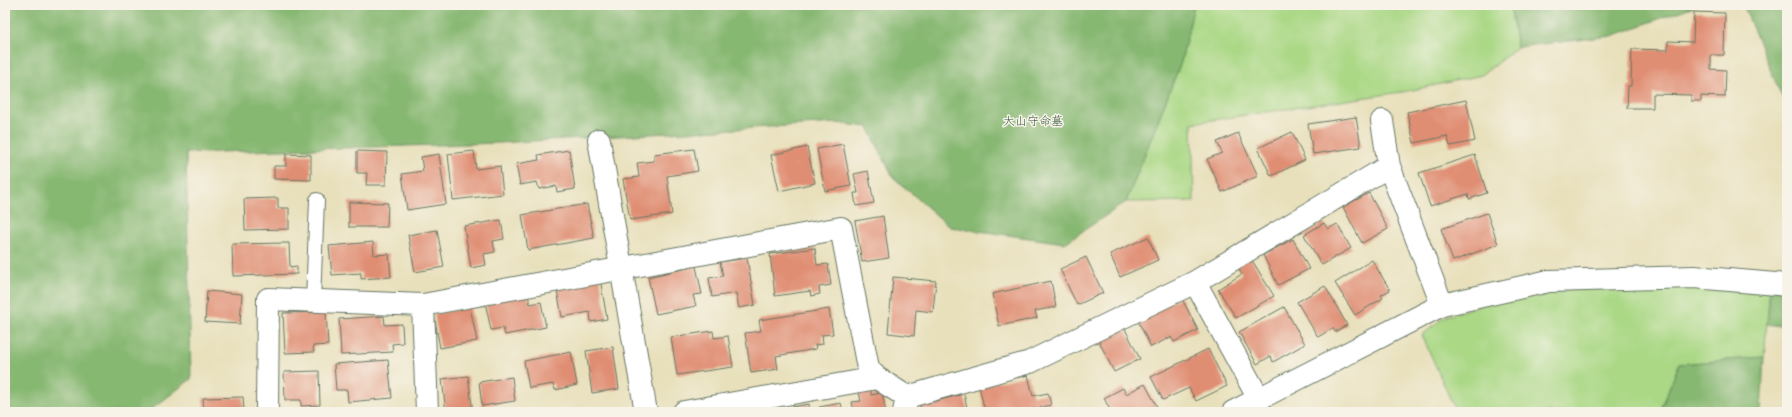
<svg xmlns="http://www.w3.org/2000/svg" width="1792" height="417" font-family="Sriracha,'Klee One',sans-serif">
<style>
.green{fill:#aad885;stroke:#648a5c}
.forest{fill:#87b872;stroke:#537a53}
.building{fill:#e08e73}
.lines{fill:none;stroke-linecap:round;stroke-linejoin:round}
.lane-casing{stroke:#657663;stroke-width:16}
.street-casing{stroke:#657663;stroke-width:24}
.lane{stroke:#fff;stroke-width:14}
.street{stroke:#fff;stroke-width:22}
.labels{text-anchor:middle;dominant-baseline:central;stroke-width:3;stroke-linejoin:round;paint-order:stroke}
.park-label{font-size:12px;fill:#3b5c44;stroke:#f7f3e8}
</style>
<rect width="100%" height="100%" fill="#f7f3e8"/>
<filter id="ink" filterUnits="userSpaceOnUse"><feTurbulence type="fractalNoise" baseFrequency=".025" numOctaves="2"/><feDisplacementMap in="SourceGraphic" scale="8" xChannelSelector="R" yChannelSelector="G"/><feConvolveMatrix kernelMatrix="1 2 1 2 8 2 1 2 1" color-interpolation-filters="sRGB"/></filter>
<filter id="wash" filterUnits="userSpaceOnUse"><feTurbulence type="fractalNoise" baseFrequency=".012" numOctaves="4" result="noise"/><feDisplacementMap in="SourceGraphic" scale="16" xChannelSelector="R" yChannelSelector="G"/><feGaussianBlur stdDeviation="0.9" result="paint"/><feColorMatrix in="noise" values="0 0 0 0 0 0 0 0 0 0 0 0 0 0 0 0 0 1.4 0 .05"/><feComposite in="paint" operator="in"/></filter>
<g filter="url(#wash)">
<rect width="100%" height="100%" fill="#e8e0bb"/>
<!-- green -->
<path class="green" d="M1194,5H1510L1517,47L1482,75L1408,91L1192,123L1194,201L1126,202L1181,62Z
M1639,285L1770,288L1764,357L1679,364L1660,412H1456L1422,335L1444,317L1517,293Z"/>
<!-- forest -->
<path class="forest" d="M5,5H1194L1181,62L1126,202L1065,243L950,227L893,177L868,127L837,123L499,143L186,153L191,379L148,412H5Z
M1510,5H1697L1612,36L1517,47Z
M1743,5H1787V109Z
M1770,288H1787V327L1767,324Z
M1764,357L1761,412H1660L1679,364Z"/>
<g id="blocks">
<!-- building -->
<path class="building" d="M1694,12L1725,13L1724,55H1711V69L1726,70L1725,97L1701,96V101H1691V95L1653,94V108H1627L1628,86H1631L1632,49L1668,50V41L1693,42Z
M1466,100L1475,141L1450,146L1447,136L1414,143L1407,112Z
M1356,117L1361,147L1313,154L1308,124Z
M1292,132L1305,160L1271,176L1258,148Z
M1238,133L1258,176L1222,192L1207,159L1222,153L1217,142Z
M843,144L851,186L825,191L817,149Z
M807,147L815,183L779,191L771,155Z
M694,149L698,171L667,176L672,214L630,220L623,179L639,177L637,163L654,161V154Z
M569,150L575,189L557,192L556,186L539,189L537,182L520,185L516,164L539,160L538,155Z
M357,151L387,152L386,185H366L367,173H357Z
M474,151L476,169L500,166L503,194L453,200L448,154Z
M286,154L311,155V180L274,179V166H286Z
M439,154L446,204L407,210L402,174L423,171L421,157Z
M1475,155L1487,193L1469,199L1468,194L1430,206L1419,173Z
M868,171L874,203L856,206L854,193H858L854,174Z
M1369,193L1388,229L1362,243L1343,207Z
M278,198V208H289V229L245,230L244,199Z
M349,202L388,203L387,227H349Z
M587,204L594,238L528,250L522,215Z
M1487,213L1498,244L1453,261L1441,229Z
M883,216L889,258L862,262L855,221Z
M501,220L504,239L493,241L495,252L484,254L486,265L471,268L464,226Z
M1324,223L1328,229L1337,224L1351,248L1322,265L1304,235Z
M437,230L444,267L415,272L408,235Z
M1148,237L1158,260L1120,277L1110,254Z
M1293,239L1309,269L1278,285L1263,255Z
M373,242L374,255L389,254L391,277L361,279V273L332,275L329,246Z
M289,243L290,267L297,266V274L233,276L232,244Z
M815,248L817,265L828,264L831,285L819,287L820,294L811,296L810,291L775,296L770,254Z
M1086,257L1103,293L1077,305L1060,269Z
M1250,257L1274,296L1236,318L1218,289L1242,274L1236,265Z
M747,258L755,305L739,308L736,293L712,297L709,278L723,276L720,262Z
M1372,260L1390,290L1381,295L1383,298L1355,315L1335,283Z
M695,262L702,294L693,295L696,306L656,314L648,277L688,268L687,264Z
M893,277L936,281L933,312L916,310L914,336L888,333Z
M600,278L607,319L591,322L590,312L562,317L556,285Z
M1051,281L1056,307L1035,311L1037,318L999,326L992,294Z
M1325,286L1347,325L1335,332L1333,328L1318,337L1297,302Z
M207,291L242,294L240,324L205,322Z
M528,294L530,304L541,302L546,327L505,335L503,328L491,330L485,302Z
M1181,297L1198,330L1174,342L1171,337L1151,347L1137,319Z
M470,307L477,341L440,348L434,314Z
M1284,307L1305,344L1273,362L1271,356L1257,364L1239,332Z
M829,309L833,334L822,335L823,344L815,345L816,349L776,356L778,369L751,373L745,333L761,331L759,320Z
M326,312L328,345L313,346L314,352L285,353L283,313Z
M384,316L385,325L402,324L403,343L392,344L393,352L341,355L339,319Z
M1122,323L1140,359L1114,372L1096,335Z
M713,331L714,338L728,336L733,367L677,375L671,337Z
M613,347L619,389L592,393L586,351Z
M1208,349L1227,386L1196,401L1189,388L1163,400L1151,377Z
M571,352L577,385L555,390L553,384L529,388L524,361Z
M388,360L392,398L348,402L347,390H336L334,364Z
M319,371L320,405L301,406V400H285L284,372Z
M1028,375L1033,396L1048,393L1051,405L1020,412H985L979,386Z
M468,376L473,412H446L442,379Z
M512,377L515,401L482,406L479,382Z
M1145,384L1160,412H1111L1104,398L1123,388L1126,394Z
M871,390V395L882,393L886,412H854L852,402L861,401L859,392Z
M964,394L968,412H921L920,405Z
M243,397L244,412H204L203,398Z
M841,403L843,412H820L819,407Z
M809,404L810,412H774V410Z"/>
</g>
</g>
<g filter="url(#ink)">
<use href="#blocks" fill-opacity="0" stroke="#657663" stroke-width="1"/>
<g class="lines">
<!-- lane casing -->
<g class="lane-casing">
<path id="lane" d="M313,301L317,200"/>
</g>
<!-- street casing -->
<g class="street-casing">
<path id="street" d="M1382,121L1389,166L1442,305
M599,140L646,412
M1195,282L1259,399
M423,305L427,412
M907,397L1030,362L1195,282L1389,166
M267,412L268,299L423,305L841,228L868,368L877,378L907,397L904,412
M684,412L877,378
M1233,412L1442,305L1549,281L1694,277L1787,285"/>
</g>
<!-- lane -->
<use href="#lane" class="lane"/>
<!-- street -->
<use href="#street" class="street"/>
</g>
</g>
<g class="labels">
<!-- park labels -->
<g class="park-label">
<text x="1033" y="121">大山守命墓</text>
</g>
</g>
<!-- margin -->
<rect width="1792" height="417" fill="none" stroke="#f7f3e8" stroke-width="20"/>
</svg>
